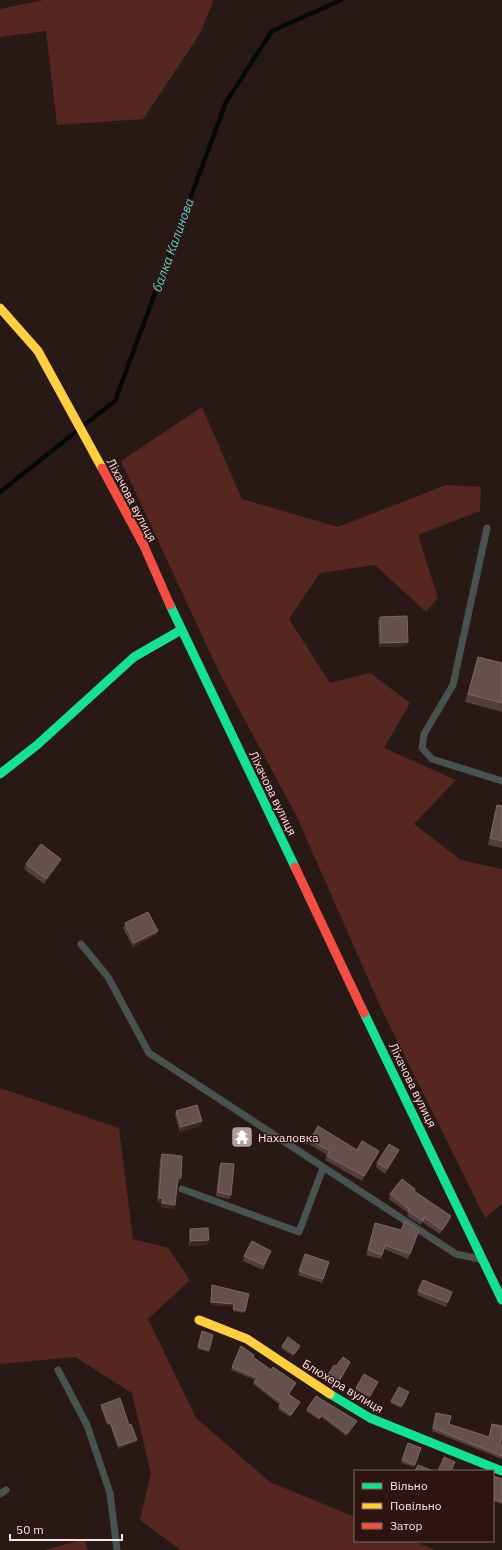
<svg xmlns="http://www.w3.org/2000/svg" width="502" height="1550" font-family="'IBM Plex Sans',sans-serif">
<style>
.green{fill:#562621}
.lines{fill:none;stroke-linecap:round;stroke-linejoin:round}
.stream{stroke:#040908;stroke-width:4.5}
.lane{stroke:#485251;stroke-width:7}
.fast{stroke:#16e098;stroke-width:9}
.slow{stroke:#ffcf43;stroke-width:9}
.jam{stroke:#f24e42;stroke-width:9}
.wall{fill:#533e3c}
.shaded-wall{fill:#3b2725}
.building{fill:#65504d;stroke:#7c6765}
.labels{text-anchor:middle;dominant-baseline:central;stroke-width:3;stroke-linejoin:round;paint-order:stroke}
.street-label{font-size:12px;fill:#f8e5e2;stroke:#2e1411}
.poi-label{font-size:12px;fill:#f8e5e2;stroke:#2e1411;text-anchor:start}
.water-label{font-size:13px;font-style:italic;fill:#57dacf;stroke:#2e1411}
</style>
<rect width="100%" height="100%" fill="#281917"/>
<!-- green -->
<path class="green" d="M44,0H214L199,35L143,119L57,125L46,31L0,37V9Z
M202,407L242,499L338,527L446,485L481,487L480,511L418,535L438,598L426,612L375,565L320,573L289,619L330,683L370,673L410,703L384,748L456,780L414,824L461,860L502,869V1204L485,1218L381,1008L296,815L218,670L121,461Z
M0,1088L119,1128L133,1239L168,1248L190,1280L148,1319L196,1418L270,1482L355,1517V1541H413L435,1550H181L140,1520L151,1474L132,1393L75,1357L0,1364Z
M85,1539L88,1550H45Z"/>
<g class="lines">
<!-- stream -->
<path class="stream" d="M84,425L115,401L226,102L272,31L341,0
M0,492L77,431"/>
<!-- lane -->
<path class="lane" d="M487,528L453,685L424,734L422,748L432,759L502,781
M81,944L108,977L149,1053L456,1254L480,1259
M182,1189L299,1232L323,1168
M58,1370L87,1425L110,1493L117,1550
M0,1494L6,1490"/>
<!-- fast -->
<path class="fast" d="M170,605L295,867
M0,774L37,745L134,657L181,630
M364,1013L502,1300
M330,1394L370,1418L502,1471"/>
<!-- slow -->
<path class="slow" d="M0,308L38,351L102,468
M199,1320L247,1339L330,1394"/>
<!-- jam -->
<path class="jam" d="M102,468L144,546L170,605
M295,867L364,1013"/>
</g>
<!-- wall -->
<path class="wall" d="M380,617L408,642L406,646L379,647L378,622Z
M478,657L502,663V712L465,702L476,664Z
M497,805L502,806V848L488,845L495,812Z
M26,864H59L44,884L24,869Z
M125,923L158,931L156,935L133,947L123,928Z
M176,1111L202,1121L200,1126L180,1132L175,1115Z
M310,1140L357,1150L377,1156L362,1181L325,1160L327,1155L309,1144Z
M162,1154L179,1183H177L173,1209L161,1207V1203L157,1202L160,1159Z
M397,1155L385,1174L376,1167L377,1163Z
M221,1163L231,1195L229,1199L216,1196L219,1167Z
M415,1189L414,1191L451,1216L450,1220L440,1234L422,1222L421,1225L407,1216L408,1213L389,1199L390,1194Z
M375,1223L401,1230H419L408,1259L384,1249L381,1259L366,1255Z
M190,1229L207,1245L189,1246V1233Z
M271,1251L263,1270L243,1261L244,1256Z
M305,1254L329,1262L322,1283L298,1275Z
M423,1280L452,1292L446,1307L417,1295Z
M212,1285L245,1311L244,1313L233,1311L234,1306L210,1305L212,1288Z
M202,1333L209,1350V1352L198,1349Z
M241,1346L253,1357L271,1370L296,1383L295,1385L289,1395L299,1405L290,1417L278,1409L280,1405L253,1384L255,1380L231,1370Z
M282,1346L299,1349L293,1356L281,1348Z
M350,1364L337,1385L326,1378L327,1376L336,1366Z
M377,1384L369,1398L355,1390L356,1388Z
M408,1394L401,1408L390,1403L391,1401Z
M101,1405L129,1425L137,1440L136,1442L118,1449L110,1424L107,1425L101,1407Z
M307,1409L357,1421L356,1423L346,1436L321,1417L319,1420L306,1411Z
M436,1413L449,1424L489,1437L492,1424L500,1445H502V1459L432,1431Z
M408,1443L421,1448L414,1467L401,1463Z
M493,1476L502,1479V1504L493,1501Z"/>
<!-- shaded-wall -->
<path class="shaded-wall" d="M408,642L406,646L379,647L381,643Z
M61,859L59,864L44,884L46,879Z
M158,931L156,935L133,947L134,943Z
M202,1121L200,1126L180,1132L181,1127Z
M399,1150L397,1155L385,1174L387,1169Z
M379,1151L377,1156L362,1181L364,1176Z
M178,1178H181L179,1183L176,1182Z
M159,1198H163L161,1203L157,1202Z
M162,1203L175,1205L173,1209L161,1207Z
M451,1216L450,1220L440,1234L442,1230Z
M209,1240L207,1245L189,1246L191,1241Z
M211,1302L234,1304V1306L210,1305Z
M300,1402L299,1405L290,1417L291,1415Z
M357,1421L356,1423L346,1436L347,1434Z
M137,1440L136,1442L118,1449L119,1446Z"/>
<!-- building -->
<path class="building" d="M407,616L408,642L381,643L380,617Z
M478,657L502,663V703L468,694Z
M497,805L502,806V841L490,838Z
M41,844L61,859L46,879L26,864Z
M148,912L158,931L134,943L125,923Z
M197,1105L202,1121L181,1127L176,1111Z
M318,1126L357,1150L362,1141L379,1151L364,1176L327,1156L330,1151L310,1140Z
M389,1144L399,1150L387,1169L377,1163Z
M162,1154L182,1156L181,1178H178L175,1205L162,1203L163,1198H159Z
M221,1163L234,1164L231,1195L218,1192Z
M402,1179L415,1189L414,1191L451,1216L442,1230L424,1217L423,1221L408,1211L409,1209L390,1194Z
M405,1221L419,1230L410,1254L385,1245L382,1255L368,1250L375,1223L401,1230Z
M208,1228L209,1240L191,1241L190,1229Z
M252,1241L271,1251L264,1265L244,1256Z
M305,1254L329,1262L323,1279L299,1271Z
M423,1280L452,1292L448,1302L418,1291Z
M212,1285L249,1294L245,1311L233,1309L234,1304L211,1302Z
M202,1331L213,1335L209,1350L198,1347Z
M288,1337L300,1346L294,1354L282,1346Z
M241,1346L254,1355L253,1357L271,1370L273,1367L296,1383L288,1394L300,1402L291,1415L279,1406L282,1403L254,1382L257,1378L232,1367Z
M343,1357L350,1362L338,1383L327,1376L334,1365L336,1366Z
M364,1374L378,1382L370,1396L356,1388Z
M399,1387L409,1392L402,1406L391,1401Z
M316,1396L357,1421L347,1434L322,1415L320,1418L307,1409Z
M120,1398L129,1425L131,1424L137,1440L119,1446L110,1422L108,1423L101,1405Z
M436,1413L451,1416L449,1424L489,1437L492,1424L502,1426V1437L500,1445H502V1456L433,1428Z
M408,1443L421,1448L415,1465L402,1460Z
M444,1457L455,1462L451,1471H438Z
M418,1465L433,1471H415Z
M493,1476L502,1479V1502L493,1499Z"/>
<!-- icons -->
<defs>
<g id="temple-square" transform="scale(1.15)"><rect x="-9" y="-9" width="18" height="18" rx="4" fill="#af9e9b" stroke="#2e1411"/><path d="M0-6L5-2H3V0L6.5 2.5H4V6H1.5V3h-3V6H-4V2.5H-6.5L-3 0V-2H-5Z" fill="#fff"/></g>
</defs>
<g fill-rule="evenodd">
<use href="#temple-square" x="242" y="1137"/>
</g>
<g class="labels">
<!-- street labels -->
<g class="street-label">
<text transform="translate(132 500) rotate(62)">Ліхачова вулиця</text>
<text transform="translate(273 793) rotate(64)">Ліхачова вулиця</text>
<text transform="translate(413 1085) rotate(64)">Ліхачова вулиця</text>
<text transform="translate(343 1386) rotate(31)">Блюхера вулиця</text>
</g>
<!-- poi labels -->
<g class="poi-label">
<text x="258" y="1137">Нахаловка</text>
</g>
<!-- water labels -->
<g class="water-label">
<text transform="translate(173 245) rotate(-70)">балка Калинова</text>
</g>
</g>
<!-- legend -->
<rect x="354" y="1470" width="140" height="72" fill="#2e1411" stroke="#7f6865"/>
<rect x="362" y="1483" width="20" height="6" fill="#16e098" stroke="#7f6865"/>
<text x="390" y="1490" font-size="12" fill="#f8e5e2">Вільно</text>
<rect x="362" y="1503" width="20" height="6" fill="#ffcf43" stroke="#7f6865"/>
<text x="390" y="1510" font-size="12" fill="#f8e5e2">Повільно</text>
<rect x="362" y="1523" width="20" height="6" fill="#f24e42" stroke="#7f6865"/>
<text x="390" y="1530" font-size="12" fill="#f8e5e2">Затор</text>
<!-- scale -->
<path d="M10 1534v6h112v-6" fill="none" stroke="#f8e5e2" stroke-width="2"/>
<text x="16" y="1534" font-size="12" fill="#f8e5e2" stroke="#2e1411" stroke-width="3" paint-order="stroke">50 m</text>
</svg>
